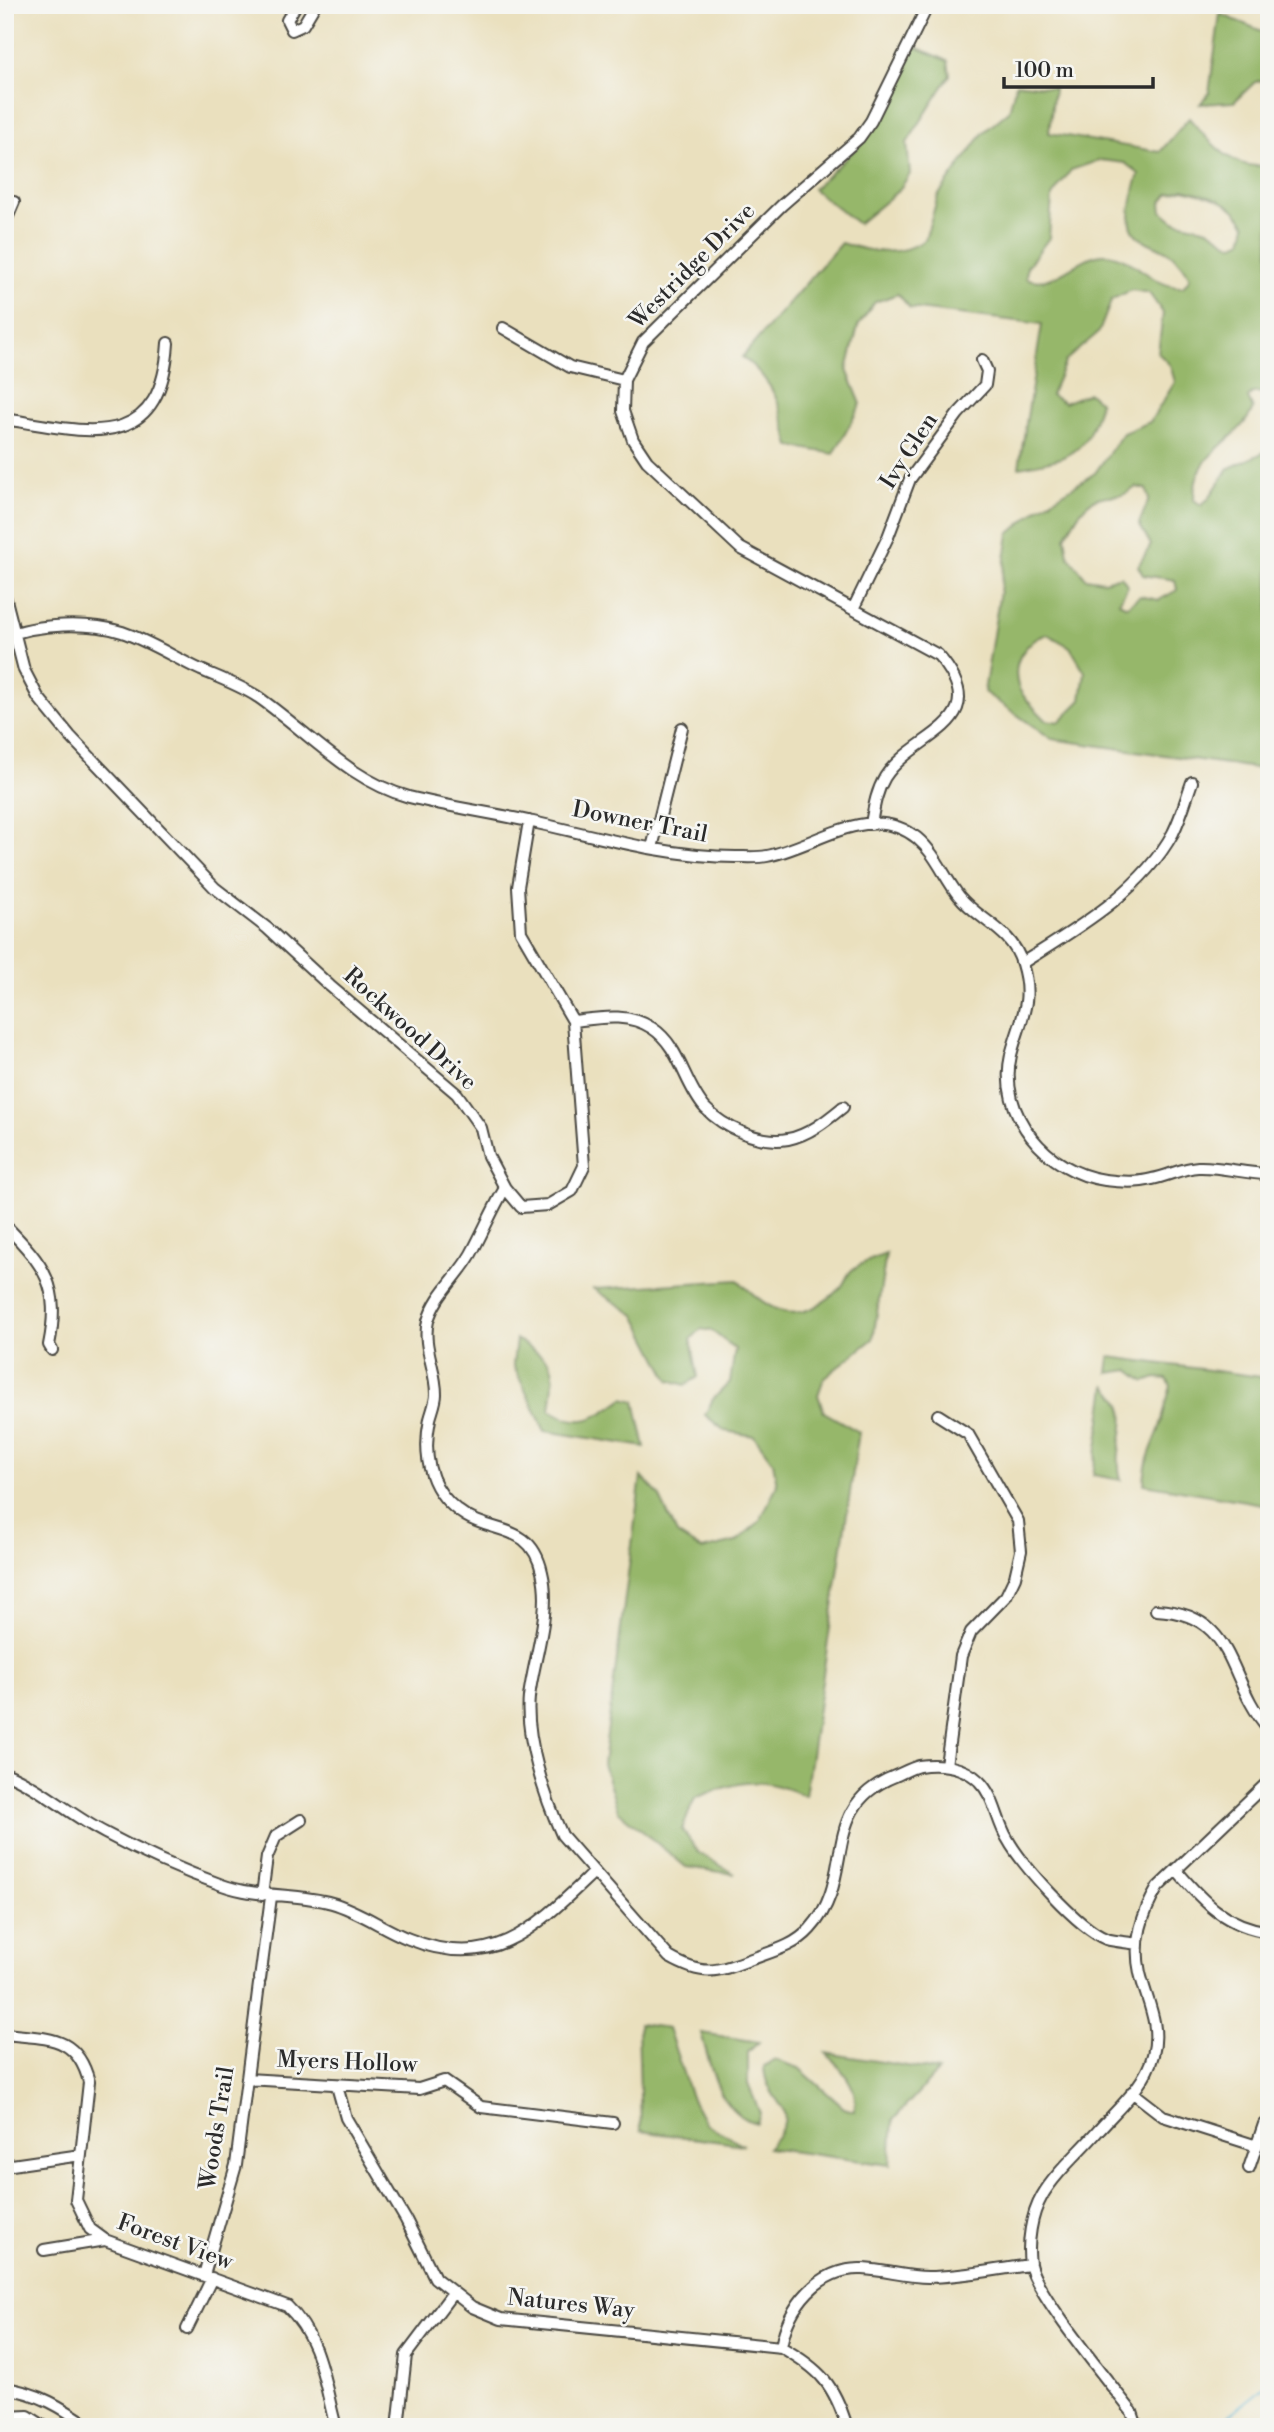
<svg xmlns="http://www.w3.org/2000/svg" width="1274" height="2432" font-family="'Libre Bodoni',serif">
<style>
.forest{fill:#96b76b;stroke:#60714b;stroke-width:2;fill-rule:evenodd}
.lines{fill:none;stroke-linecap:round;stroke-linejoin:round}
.stream{stroke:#4eadcc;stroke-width:2.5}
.street-casing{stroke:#484641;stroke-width:14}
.street{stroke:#fff;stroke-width:10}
.labels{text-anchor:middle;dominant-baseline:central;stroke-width:5;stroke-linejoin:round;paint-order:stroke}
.street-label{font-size:23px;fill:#2b2b2b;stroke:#f6f6f2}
</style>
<rect width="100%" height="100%" fill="#f6f6f2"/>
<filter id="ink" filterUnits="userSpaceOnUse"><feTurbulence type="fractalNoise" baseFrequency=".0143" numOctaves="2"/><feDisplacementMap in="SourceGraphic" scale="14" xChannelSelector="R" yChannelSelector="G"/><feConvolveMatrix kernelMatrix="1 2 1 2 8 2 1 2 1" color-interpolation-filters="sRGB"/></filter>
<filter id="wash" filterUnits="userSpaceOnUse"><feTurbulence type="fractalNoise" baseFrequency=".00686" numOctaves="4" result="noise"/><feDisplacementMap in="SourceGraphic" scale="28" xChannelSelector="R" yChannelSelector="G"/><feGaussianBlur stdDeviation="1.57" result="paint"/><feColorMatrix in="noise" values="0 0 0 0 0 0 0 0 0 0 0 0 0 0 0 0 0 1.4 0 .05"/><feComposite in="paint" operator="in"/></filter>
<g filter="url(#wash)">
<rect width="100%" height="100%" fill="#eae0be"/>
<!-- forest -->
<path class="forest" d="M1220,14L1269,34V79L1255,82L1234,102L1200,104L1209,93Z
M914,46L948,61L950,75L907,143L910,174L899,190L858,224L813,189L863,142L885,112Z
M1016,83L1054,88L1049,133L1160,152L1189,118C1208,140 1236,175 1269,164V392L1252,393L1248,398L1253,409C1235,446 1193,450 1194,500L1201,505L1208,499L1229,468L1269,450V770L1052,739L984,692L1009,534L1039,508L1095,473L1123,433L1150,422L1175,382L1170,365L1158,353L1163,313L1149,293L1132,290L1112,299L1099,332L1066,360L1051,395L1064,403L1089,393L1100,402C1086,456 1071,458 1019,467L1042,324L910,308L898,294L875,302L858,326L847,370L861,404L834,454L790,446C781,407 775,381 742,357L841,243C871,252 897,258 925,240L938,196L984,132L1009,111ZM1100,160L1125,163L1139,174C1108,267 1165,223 1190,278L1183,287C1152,289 1134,254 1104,254C1079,254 1052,291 1026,278L1027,267L1049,238L1052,196L1071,170ZM1184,189C1210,196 1232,200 1246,225L1242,241L1232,245L1208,229L1174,221L1162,211L1161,203L1168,194ZM1136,487L1146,489L1149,499L1139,524L1151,545L1138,566L1143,575L1175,580L1177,590L1159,600L1140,596L1127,606L1119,602L1128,586L1121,576L1104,581L1086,578L1068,555L1065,537C1073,524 1082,503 1098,498C1117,492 1116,502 1136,487ZM1047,634L1070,647L1085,672L1081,700L1059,722L1046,720C1038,711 1021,697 1018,686C1011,661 1025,642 1047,634Z
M886,1254L873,1339L824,1378L818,1395L824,1412L859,1432L805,1796C759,1775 740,1781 695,1798L682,1829L699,1853L735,1874L686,1867L618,1811L603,1764L641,1476L659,1495L677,1534L702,1550L736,1542L760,1521L777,1485L773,1462L754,1436L725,1431L705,1415L713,1399L730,1382L735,1349L712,1331L701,1329L691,1339L698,1377L685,1385L669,1380L635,1315L594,1289L738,1280C774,1316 799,1327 839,1289C845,1284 846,1276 851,1271C859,1263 876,1258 886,1254Z
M516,1339C558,1366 556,1361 550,1410C582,1430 596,1418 624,1398L635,1401L645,1447L545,1431L513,1365Z
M1110,1357L1261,1377L1265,1390L1269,1393V1505L1144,1484C1145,1460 1151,1451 1159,1430C1164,1416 1166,1401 1171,1386L1167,1379L1156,1378L1145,1382L1129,1370L1108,1373Z
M1106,1386C1142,1416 1110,1438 1121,1480L1093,1475Z
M638,2024L668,2028L691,2097L705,2123L744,2145L641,2131Z
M701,2033L759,2042L748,2052V2084L760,2113L757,2123C718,2114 711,2066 701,2033Z
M826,2053L938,2071L893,2120L890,2165L767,2148C808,2105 765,2107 764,2066L776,2060L799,2068L844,2108L854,2111C861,2089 840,2067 826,2053Z"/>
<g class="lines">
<!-- stream -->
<path class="stream" d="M1219,2427L1228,2416L1269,2383"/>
</g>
</g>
<g filter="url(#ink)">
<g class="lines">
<!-- street casing -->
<g class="street-casing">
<path id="street" d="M296,5L287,20L292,30L303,25L315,5
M5,223L14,202
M503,328L570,367L624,380
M5,419C87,432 161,455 168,343
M5,596L24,670L38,697L70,736L215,888L267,928L330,986L457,1094L481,1128L488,1156L505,1188L521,1207L548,1205L572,1191L584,1166L573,1021L521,932L518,887L529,821
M853,609L888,537L910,479L958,414L985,385L987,371L982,360
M5,637C37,623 89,622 122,632C149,641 175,658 201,670C220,678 241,686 258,697C307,731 350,781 409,797C450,807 492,813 533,822C600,837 667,857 736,857C746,857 757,858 767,856C815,847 870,800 917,838C936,854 944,877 959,896C979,921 1012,929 1022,964C1034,1003 1020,1019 1011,1055C997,1114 1048,1173 1105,1180C1120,1182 1138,1183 1152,1179C1168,1176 1182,1168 1198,1167C1222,1166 1245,1174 1269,1174
M871,824C874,807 876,792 885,777C914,732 998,724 938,655L740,548L647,461L633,440L623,411L624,380L643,342L782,205L859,138L871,121L928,5
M652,848L682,728
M1022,963C1076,929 1141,892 1173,833C1181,817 1186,799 1192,782
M573,1021C599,1018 628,1012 652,1028C680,1046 684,1084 705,1108C724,1128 760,1144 788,1139C809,1135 827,1120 843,1107
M505,1188C492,1210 483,1232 471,1254C458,1277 435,1295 428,1321C422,1346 436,1368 436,1394C436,1402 432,1411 430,1419C422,1458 430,1494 466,1516C496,1534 531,1524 542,1572C552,1612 534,1657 529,1697C525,1738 545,1798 562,1835L669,1957C702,1976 715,1973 749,1960C770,1952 794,1947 810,1929C858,1877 817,1807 895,1776C902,1773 911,1768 919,1766C940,1763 963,1766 979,1781C995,1797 996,1819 1007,1838C1021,1864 1078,1928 1106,1939C1116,1942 1128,1942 1138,1944
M5,1225C45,1266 61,1286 49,1345L52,1350
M938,1415L968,1434L1018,1521L1021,1551L1015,1577L1006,1596L971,1632L961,1656L946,1765
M1156,1610C1239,1614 1225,1680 1269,1729
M5,1773C43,1789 70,1815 105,1833C142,1853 183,1871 222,1885C258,1898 297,1893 332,1903C360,1911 383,1929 409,1939C494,1973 537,1926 594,1872
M1177,1871C1204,1903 1226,1926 1269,1932
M262,1895L267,1857L276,1836L301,1820
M260,1979L271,1897
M5,2034C47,2039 77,2034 89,2082L76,2200L90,2229L105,2240L287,2306C321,2338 324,2384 336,2427
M247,2079L419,2089L444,2081L481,2107L613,2123
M337,2086L346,2118L406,2220L435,2278L472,2307L501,2319L781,2347C820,2369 834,2384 847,2427
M1132,2092L1163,2116L1257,2146
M5,2166L81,2155
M1249,2168L1264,2124
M44,2250L105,2240
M204,2275L236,2165L259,1984
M187,2329L212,2278
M781,2347C788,2306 819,2267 863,2269C885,2270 906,2277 928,2277C961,2277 997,2269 1030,2265
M5,2388C39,2393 62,2407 90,2427
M5,2417L28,2416L45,2427
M398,2427L406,2355L452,2294
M1137,2427L1132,2412C1110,2383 1035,2293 1030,2264C1027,2243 1031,2215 1042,2196C1055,2173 1080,2152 1097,2132C1117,2109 1145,2086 1153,2055C1161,2024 1147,2002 1140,1973C1133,1941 1142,1914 1158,1887L1269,1781"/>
</g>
<!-- street -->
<use href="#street" class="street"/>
</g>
</g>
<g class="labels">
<!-- street labels -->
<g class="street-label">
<text transform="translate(692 266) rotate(-45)">Westridge Drive</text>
<text transform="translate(909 451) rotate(-57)">Ivy Glen</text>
<text transform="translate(640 822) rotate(11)">Downer Trail</text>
<text transform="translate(410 1029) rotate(42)">Rockwood Drive</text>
<text transform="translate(347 2062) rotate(2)">Myers Hollow</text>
<text transform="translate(217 2128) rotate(-81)">Woods Trail</text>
<text transform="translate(175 2242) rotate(20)">Forest View</text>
<text transform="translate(571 2304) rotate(6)">Natures Way</text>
</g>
</g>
<!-- margin -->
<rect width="1274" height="2432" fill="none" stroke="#f6f6f2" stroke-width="28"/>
<!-- scale -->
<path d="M1004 77v10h149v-10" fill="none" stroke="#2b2b2b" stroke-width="3.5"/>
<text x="1015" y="77" font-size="21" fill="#2b2b2b" stroke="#f6f6f2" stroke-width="5" paint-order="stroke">100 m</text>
</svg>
